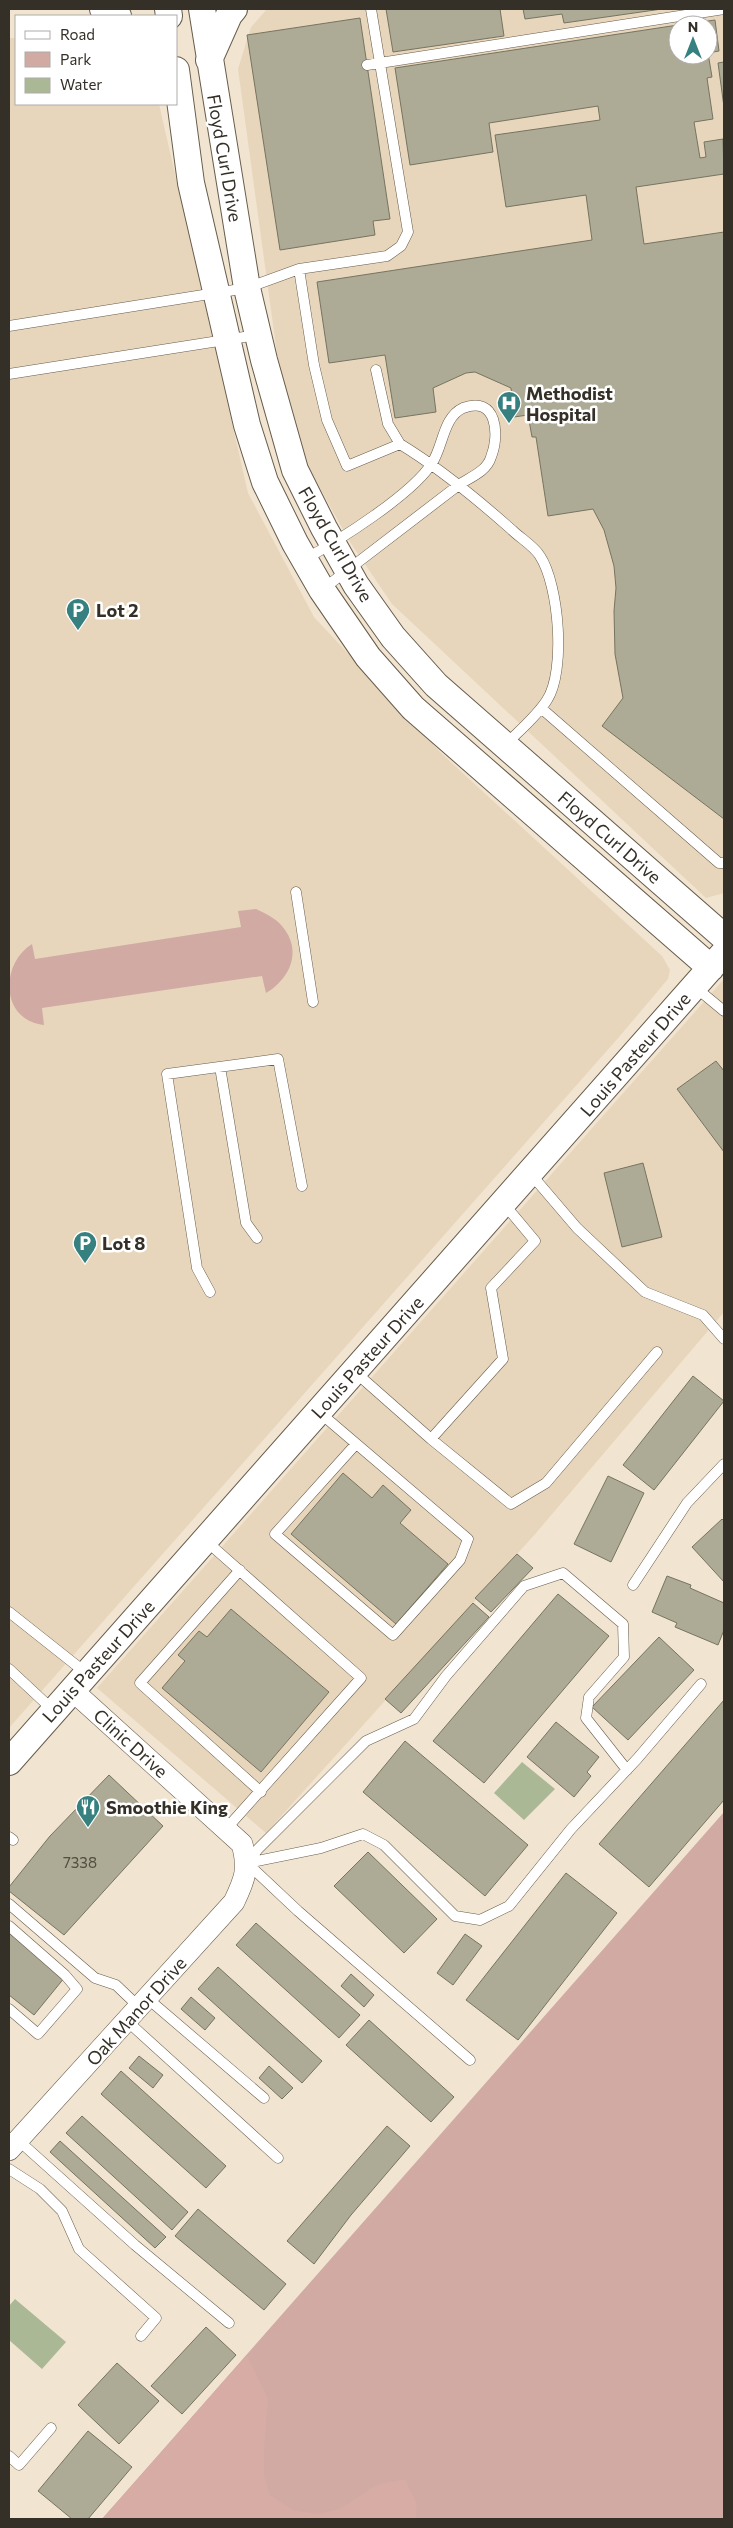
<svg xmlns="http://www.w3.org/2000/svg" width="733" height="2528" font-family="Commissioner,sans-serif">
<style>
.built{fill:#e8d6bc;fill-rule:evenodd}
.green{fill:#d0aaa3}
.forest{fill:#d6aca5}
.water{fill:#abb896}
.building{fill:#adab95;stroke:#767460}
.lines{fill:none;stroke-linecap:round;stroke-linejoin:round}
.service-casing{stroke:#675c4b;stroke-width:11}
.minor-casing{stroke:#675c4b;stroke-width:22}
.tertiary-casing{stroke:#675c4b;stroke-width:28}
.service{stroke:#fff;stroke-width:10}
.minor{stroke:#fff;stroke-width:21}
.tertiary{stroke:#fff;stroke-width:26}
.labels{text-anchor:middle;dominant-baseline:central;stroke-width:5;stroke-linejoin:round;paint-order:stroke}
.number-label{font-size:15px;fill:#524e42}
.street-label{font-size:18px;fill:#342f27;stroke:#fff}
.poi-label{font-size:18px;font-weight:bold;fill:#342f27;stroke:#fff;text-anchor:start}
</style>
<rect width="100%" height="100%" fill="#f1e4d0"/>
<!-- built -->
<path class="built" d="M267,9H724V893L706,898L392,604L350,542L307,465L281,383L238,69L251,27ZM678,25H708V55H678Z
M9,38H16V104H159L248,493L314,617L442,754L662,956L670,970L668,979L619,1037L9,1728Z
M724,979V1312L536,1533L266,1833L97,1688Z"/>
<!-- green -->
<path class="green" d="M256,909C267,914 279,920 285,930C302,954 288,980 266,993L262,976L42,1008L44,1025C0,1020 0,964 32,944L35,959L241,927L238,911Z
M724,1812V2519H102Z"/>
<!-- forest -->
<path class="forest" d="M247,2355L268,2399L264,2451V2475L270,2495L293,2510L316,2514L339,2509L378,2484L405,2479L417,2504L416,2519H102Z"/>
<!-- water -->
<path class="water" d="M522,1762L555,1789L524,1820L494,1793Z
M15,2299L66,2342L42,2369L9,2340V2306Z"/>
<!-- building -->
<path class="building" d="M386,9H500L504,36L393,52Z
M523,9H662L564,23L562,14L525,19Z
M360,18L390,219L373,221L375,235L280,250L247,35Z
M715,20L719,51L708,53L712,77L707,78L713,119L694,122L700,158L706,157L704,142L723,139L724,174L636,187L644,244L724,232V819L602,726L623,698L615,654L614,611L616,588L614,566L604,530L593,509L548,516L536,437H532L528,415L514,417L511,388L475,372L466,373L433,388L436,412L395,418L385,355L329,363L317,282L592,240L586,195L506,207L495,135L600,120L598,106L489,123L493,152L410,165L395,68L678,25V55H708V25H679Z
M724,62V107L718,63Z
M716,1061L724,1071V1152L677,1089Z
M643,1163L662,1237L622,1247L604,1173Z
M693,1376L724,1401L654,1490L623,1465Z
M343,1473L372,1498L383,1485L411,1510L400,1523L448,1564L396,1624L291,1534Z
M608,1476L644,1493L611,1562L574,1544Z
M722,1519L724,1521V1582L692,1547Z
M517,1554L533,1568L491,1612L475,1598Z
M667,1576L691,1585L690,1588L724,1603V1630L718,1645L675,1627L677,1623L652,1612Z
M558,1594L609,1636L484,1783L433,1741Z
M473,1603L489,1617L401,1713L385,1699Z
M231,1609L329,1692L261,1772L162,1688L185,1661L178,1655L199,1631L207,1637Z
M659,1637L694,1670L628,1740L592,1707Z
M724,1700V1800L649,1887L599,1844Z
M556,1722L599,1757L587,1772L591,1776L574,1797L527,1757Z
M405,1741L528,1845L485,1896L363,1792Z
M109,1775L163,1826L64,1935L9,1891V1887L50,1836Z
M368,1852L437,1919L404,1953L334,1886Z
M566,1873L617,1913L518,2040L466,2000Z
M256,1923L360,2015L339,2038L236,1945Z
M9,1933L65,1977L34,2015L9,1995Z
M465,1934L482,1946L453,1985L437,1973Z
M218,1967L322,2061L302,2083L198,1989Z
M351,1974L374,1995L364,2007L341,1986Z
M191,1997L215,2018L205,2030L181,2009Z
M369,2020L454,2097L431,2122L346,2045Z
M139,2056L163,2075L153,2088L129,2068Z
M269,2066L293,2088L282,2099L259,2078Z
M121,2071L226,2166L206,2188L101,2094Z
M82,2116L188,2212L172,2230L66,2133Z
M387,2126L410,2146L351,2215L314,2264L287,2241Z
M60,2141L166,2237L155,2248L50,2152Z
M198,2209L286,2284L264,2310L175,2236Z
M206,2327L236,2355L182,2414L151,2386Z
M117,2363L159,2401L119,2444L78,2405Z
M88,2431L132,2467L88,2519H72L38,2491Z"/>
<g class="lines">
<!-- service casing -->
<g class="service-casing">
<path id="service" d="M367,65L724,9
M299,269L314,365L327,420L347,466L400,444C441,469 476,498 512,530C520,538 534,546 540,556C559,585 566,671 547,700C537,716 519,731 505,745
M9,326L247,288L299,269L387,256L401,246L408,232L371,9
M376,370L388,424L400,444
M9,374L257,335
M305,559C338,541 413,494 432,463C443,447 443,417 463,408C497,395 500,435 491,457C487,471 471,477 460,484L323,589
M541,708L719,863H724
M296,892L313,1002
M695,987L724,1011
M220,1067L246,1223L257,1238
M530,1173L577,1228L645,1292L703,1315L724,1339
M210,1292L197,1268L167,1074L278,1059L302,1186
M355,1372L431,1439L503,1359L491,1288L535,1241L504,1204
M319,1412L468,1539L460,1560L393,1635L275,1534L356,1444
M431,1439L511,1504L546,1483L657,1352
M205,1540L361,1678L226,1829
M240,1570L140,1683L261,1792
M633,1585L687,1503L724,1464
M9,1612L86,1673
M9,1669L54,1711
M9,1837L13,1840
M248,1862L258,1849L366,1741L414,1719L446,1676L524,1586L563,1573L623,1624L624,1657L589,1697L586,1718L627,1770
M247,1863L321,1848L363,1834L384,1845L455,1916L480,1920L509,1906L571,1829L637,1759L701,1684
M247,1863L298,1911L470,2060
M9,1904L95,1978L116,1985L139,2007
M9,1926L65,1975L77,1989L38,2034L9,2009
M147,1998L264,2098
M127,2021L278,2158
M18,2140L135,2245L229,2323
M9,2169L40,2189L62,2211L79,2249L156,2318L141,2336
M9,2456L19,2465L51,2428"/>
</g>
<!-- minor casing -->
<g class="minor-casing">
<path id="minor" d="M9,2150L234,1902C245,1879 249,1869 242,1844L72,1690"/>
</g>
<!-- tertiary casing -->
<g class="tertiary-casing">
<path id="tertiary" d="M103,9L118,16
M168,9L169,16
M202,9L247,288L264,360L295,470L324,528L356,585L393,637L436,685L724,937
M209,60L229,15L234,9
M176,70L191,183L247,425L265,482L295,543L322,590L368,657L413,708L711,968
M9,1762L722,955"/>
</g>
<!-- service -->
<use href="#service" class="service"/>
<!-- minor -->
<use href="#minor" class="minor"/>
<!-- tertiary -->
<use href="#tertiary" class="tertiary"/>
</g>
<!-- icons -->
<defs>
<g id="hospital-pin" transform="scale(1.25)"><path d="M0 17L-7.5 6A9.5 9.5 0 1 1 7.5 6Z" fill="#378080" stroke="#fff"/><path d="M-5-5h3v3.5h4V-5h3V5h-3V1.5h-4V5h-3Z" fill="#fff"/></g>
<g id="parking-pin" transform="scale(1.25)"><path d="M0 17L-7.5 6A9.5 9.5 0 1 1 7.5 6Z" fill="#378080" stroke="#fff"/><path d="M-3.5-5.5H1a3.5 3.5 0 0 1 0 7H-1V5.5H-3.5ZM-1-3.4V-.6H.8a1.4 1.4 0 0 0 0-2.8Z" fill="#fff"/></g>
<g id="restaurant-pin" transform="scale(1.25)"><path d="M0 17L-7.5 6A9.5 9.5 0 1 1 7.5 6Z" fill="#378080" stroke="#fff"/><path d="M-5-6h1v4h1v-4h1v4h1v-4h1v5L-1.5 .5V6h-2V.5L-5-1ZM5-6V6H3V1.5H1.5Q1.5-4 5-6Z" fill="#fff"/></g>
</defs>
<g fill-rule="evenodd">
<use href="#hospital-pin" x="509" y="403"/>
<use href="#parking-pin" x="78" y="610"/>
<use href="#parking-pin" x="85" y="1243"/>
<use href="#restaurant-pin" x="88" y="1807"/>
</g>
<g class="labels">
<!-- number labels -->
<g class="number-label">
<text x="80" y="1862">7338</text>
</g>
<!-- street labels -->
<g class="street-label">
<text transform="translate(225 158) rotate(80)">Floyd Curl Drive</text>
<text transform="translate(336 544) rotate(60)">Floyd Curl Drive</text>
<text transform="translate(610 837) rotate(41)">Floyd Curl Drive</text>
<text transform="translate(635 1054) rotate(-49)">Louis Pasteur Drive</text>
<text transform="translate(367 1357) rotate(-48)">Louis Pasteur Drive</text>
<text transform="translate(98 1661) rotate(-48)">Louis Pasteur Drive</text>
<text transform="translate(131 1743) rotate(42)">Clinic Drive</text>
<text transform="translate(136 2011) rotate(-48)">Oak Manor Drive</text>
</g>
<!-- poi labels -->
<g class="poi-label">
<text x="526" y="393">Methodist<tspan x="526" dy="21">Hospital</tspan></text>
<text x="96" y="610">Lot 2</text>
<text x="102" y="1243">Lot 8</text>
<text x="106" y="1807">Smoothie King</text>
</g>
</g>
<!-- border -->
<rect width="733" height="2528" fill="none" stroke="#342f27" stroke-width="20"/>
<!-- legend -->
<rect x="15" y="15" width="162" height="90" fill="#ffffff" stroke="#aeaca9"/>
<rect x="25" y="31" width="25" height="8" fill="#ffffff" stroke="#aeaca9"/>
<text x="60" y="40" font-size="15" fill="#342f27">Road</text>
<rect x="25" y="52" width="25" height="15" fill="#d0aaa3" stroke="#aeaca9"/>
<text x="60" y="65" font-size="15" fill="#342f27">Park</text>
<rect x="25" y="78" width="25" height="15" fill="#abb896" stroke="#aeaca9"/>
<text x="60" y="90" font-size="15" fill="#342f27">Water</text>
<!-- north arrow -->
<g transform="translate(693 40)"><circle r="24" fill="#ffffff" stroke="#aeaca9"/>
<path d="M0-4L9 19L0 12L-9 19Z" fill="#378080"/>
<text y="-8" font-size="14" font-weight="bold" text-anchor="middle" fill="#342f27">N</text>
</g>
</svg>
